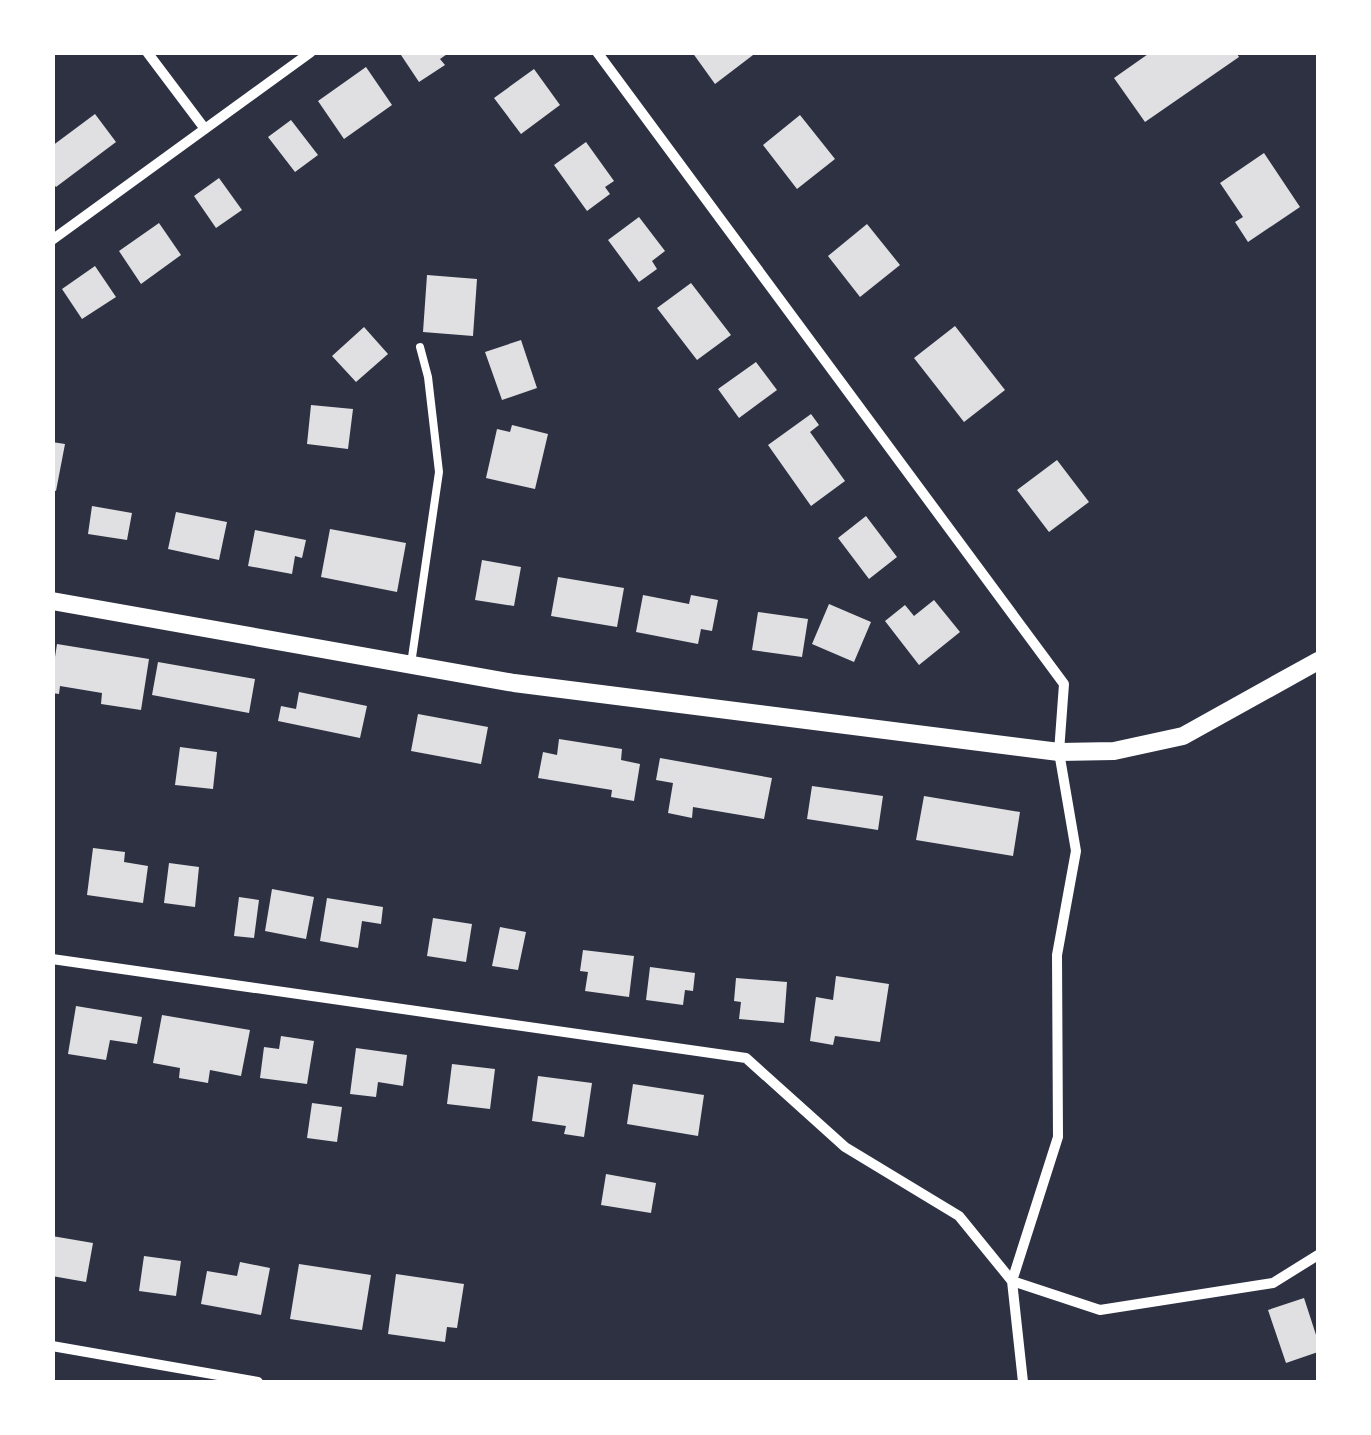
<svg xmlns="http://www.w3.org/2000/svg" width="1371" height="1435" font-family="'IBM Plex Sans',sans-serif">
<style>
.building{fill:#e0e0e3}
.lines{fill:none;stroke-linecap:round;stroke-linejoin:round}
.service{stroke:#fff;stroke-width:8}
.minor{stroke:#fff;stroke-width:10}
.tertiary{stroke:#fff;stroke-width:18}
</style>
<rect width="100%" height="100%" fill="#2d3142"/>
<!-- building -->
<path class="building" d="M399,52H450L440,59L445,65L419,82Z
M692,52H757L715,84Z
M1151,52H1236L1239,57L1145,122L1114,78Z
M366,67L392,105L344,139L318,101Z
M534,69L560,105L521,134L494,98Z
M95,114L116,142L56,187L52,182V146Z
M800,115L835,159L797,189L763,145Z
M291,120L318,155L295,172L268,137Z
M586,142L614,181L605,187L610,194L587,211L554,165Z
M1264,153L1300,207L1248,242L1235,222L1243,217L1220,183Z
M219,178L242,210L216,228L194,196Z
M639,217L665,251L652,261L657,269L639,282L608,240Z
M159,223L181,255L141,284L119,251Z
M867,224L900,265L860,297L828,256Z
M95,266L116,297L82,319L62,289Z
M427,275L477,279L473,336L423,332Z
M691,283L731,335L697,360L657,308Z
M955,326L1005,390L964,422L914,358Z
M364,327L388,354L356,382L332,356Z
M521,340L537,388L502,400L485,352Z
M756,362L777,390L739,418L718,389Z
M311,405L353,409L348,449L307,444Z
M811,414L819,425L810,432L845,481L811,506L768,445Z
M512,425L548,434L535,489L486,478L497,429L510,432Z
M52,442L65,444L56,491L52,490Z
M1057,460L1089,502L1049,532L1017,490Z
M92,506L132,513L127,540L88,534Z
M176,512L227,522L219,560L168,549Z
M866,516L897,557L869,579L838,538Z
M330,529L406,543L397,592L321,577Z
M255,530L306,540L302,558L295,556L292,574L248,566Z
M482,560L521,567L514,606L475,600Z
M558,577L624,588L617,627L551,616Z
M643,595L689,604L691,595L718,600L712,631L701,629L698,644L636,632Z
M934,600L960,632L919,665L885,621L905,605L914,616Z
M829,604L871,622L854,662L812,644Z
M758,612L808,619L802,657L752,650Z
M57,644L149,659L141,710L101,704L102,693L60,686L59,694L52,693V656L55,657Z
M158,662L255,679L249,713L152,695Z
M299,692L367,706L360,738L278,721L281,706L296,709Z
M418,714L488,727L481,764L411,751Z
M559,739L622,749L621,760L640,764L634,801L611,797L612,790L538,778L543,752L557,755Z
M180,747L217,752L213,789L175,785Z
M660,758L772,778L764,819L693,807L692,818L668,813L673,783L656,780Z
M812,786L883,796L878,830L807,819Z
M924,796L1020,812L1013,856L916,840Z
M93,848L125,852L124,862L148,866L143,903L87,895Z
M169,863L199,867L195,907L164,903Z
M272,889L314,897L306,939L265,931Z
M239,897L259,900L254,938L234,936Z
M327,898L383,907L381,924L362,921L358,948L320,941Z
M433,918L472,924L466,962L427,956Z
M500,927L526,932L518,970L492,966Z
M583,950L634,956L629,997L585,991L588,972L580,971Z
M650,967L695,973L693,991L685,990L683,1005L646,1000Z
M836,976L889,984L880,1042L835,1036L833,1045L810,1041L816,997L833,1000Z
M736,978L787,982L784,1023L739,1019L741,1002L734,1001Z
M76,1006L142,1017L137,1044L110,1040L106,1060L68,1054Z
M162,1015L250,1030L241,1076L210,1070L208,1083L179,1078L180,1068L153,1063Z
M281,1036L314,1041L307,1084L260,1078L264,1047L279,1049Z
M356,1048L407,1055L403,1086L378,1082L376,1097L350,1094Z
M452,1064L495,1069L490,1109L447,1104Z
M538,1076L592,1083L584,1137L564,1134L566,1126L532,1121Z
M633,1084L704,1095L698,1136L627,1124Z
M312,1103L342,1107L337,1142L307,1138Z
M606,1174L656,1183L651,1213L601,1205Z
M52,1236L93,1243L86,1282L52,1276Z
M144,1256L181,1261L176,1296L139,1291Z
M240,1262L270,1268L261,1315L201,1304L207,1271L237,1276Z
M299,1264L371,1275L362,1330L290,1319Z
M396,1274L464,1284L457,1328L447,1327L445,1342L388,1334Z
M1304,1298L1318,1341V1352L1286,1363L1268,1310Z"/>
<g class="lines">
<!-- service -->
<path class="service" d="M411,664L439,472L428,377L420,347"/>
<!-- minor -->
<path class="minor" d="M147,52L205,129
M597,52L1064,684L1059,752L1076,851L1057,955L1058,1137L1012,1281L1023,1382
M52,240L311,52
M52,959L746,1058L845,1147L959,1216L1012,1281L1100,1310L1273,1283L1318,1255
M52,1346L258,1382"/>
<!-- tertiary -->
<path class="tertiary" d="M52,601L514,683L1059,752L1114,751L1183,736L1318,661"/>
</g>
<!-- border -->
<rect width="1371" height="1435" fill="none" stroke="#ffffff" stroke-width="110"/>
</svg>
